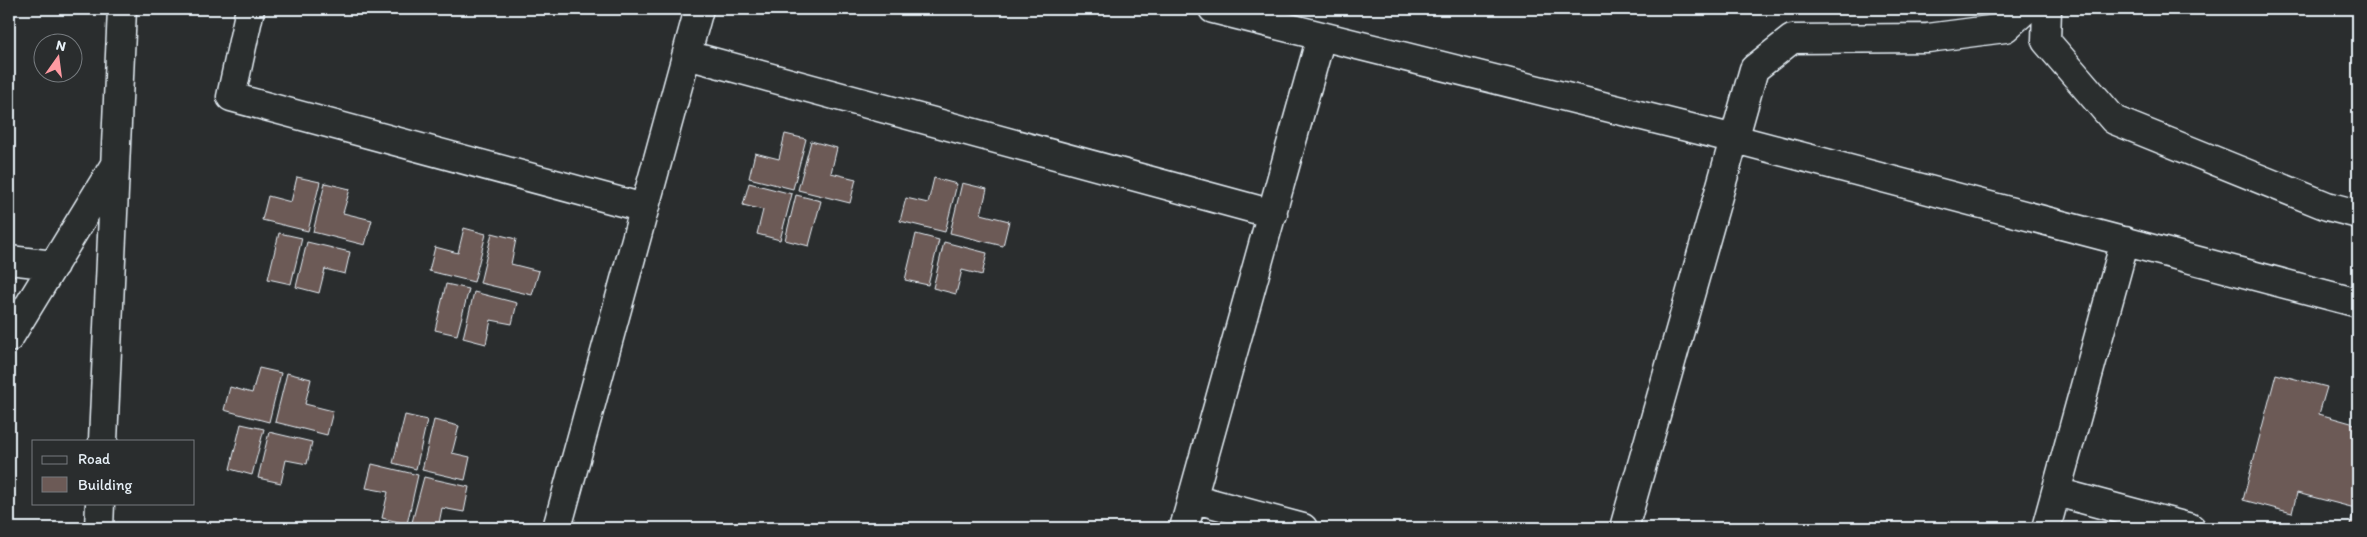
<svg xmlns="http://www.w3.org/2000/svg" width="2367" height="537" font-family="Itim,sans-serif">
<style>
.building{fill:#6c5a56;stroke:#e8f1f8}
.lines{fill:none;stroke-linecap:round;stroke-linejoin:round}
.minor-casing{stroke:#e8f1f8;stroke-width:31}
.minor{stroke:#2a2d2e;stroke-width:28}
</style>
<rect width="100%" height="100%" fill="#2a2d2e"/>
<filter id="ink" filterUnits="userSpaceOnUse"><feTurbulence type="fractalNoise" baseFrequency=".02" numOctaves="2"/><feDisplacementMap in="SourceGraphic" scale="10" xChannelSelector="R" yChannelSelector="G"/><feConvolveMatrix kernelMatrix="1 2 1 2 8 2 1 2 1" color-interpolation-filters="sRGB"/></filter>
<g filter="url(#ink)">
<!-- building -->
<path class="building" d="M785,134L806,139L793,189L749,178L755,153L779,159Z
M811,141L837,148L831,173L856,179L850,203L798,190Z
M297,177L320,182L308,231L262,220L268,196L291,202Z
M934,178L957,184L945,232L900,221L906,198L928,203Z
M325,183L350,189L343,213L372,220L365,245L313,232Z
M749,183L792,194L780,240L757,234L763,210L743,205Z
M962,183L987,189L981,214L1009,221L1003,246L950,233Z
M796,195L821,201L809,246L785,240Z
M464,228L486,234L474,282L429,271L435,247L458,253Z
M279,233L302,238L291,284L268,279Z
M492,233L516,239L511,264L539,271L532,295L480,283Z
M916,234L939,240L928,285L905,280Z
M307,242L350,252L345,274L325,269L319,293L296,287Z
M944,242L987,253L982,275L962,270L956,294L933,288Z
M446,284L469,289L457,335L435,330Z
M474,292L517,303L512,324L491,320L486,344L463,338Z
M259,368L281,373L269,422L224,410L230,387L252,393Z
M287,373L311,379L305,404L333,411L327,435L275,422Z
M2276,374L2327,387L2319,414L2358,425V528H2349L2355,508L2297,493L2292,513L2243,500Z
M405,415L427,420L416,469L393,463Z
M434,420L459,426L452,453L470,457L465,480L422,470Z
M241,424L264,429L252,475L230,469Z
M269,432L312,442L307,464L286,460L281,483L258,478Z
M372,464L418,475L407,524L382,518L388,492L366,488Z
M424,477L469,487L464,512L442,508L438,528L411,526Z"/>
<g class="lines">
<!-- minor casing -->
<g class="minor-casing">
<path id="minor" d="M250,9L231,97L644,208
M1213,9L1735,139L2358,303
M2047,9L2046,41L2114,120L2327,206L2358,214
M687,55L1273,214
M9,260L54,265
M9,338L114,166
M103,441L122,9
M2056,492L2191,528
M1192,498L1303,528
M99,528L100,503
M557,528L699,9
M1184,528L1321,37
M1624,528L1754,69L1792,39L1928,38L2005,28L2026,9
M2046,528L2125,241"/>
</g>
<!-- minor -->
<use href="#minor" class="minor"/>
</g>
</g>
<!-- margin -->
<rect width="2367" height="537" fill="none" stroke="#2a2d2e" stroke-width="30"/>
<rect x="15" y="15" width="2337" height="507" fill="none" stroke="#e8f1f8" stroke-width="2" filter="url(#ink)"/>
<!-- legend -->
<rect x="32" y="440" width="162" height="65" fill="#2a2d2e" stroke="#767b7f"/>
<rect x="42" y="456" width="25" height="8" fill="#2a2d2e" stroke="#767b7f"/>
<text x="78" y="464" font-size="15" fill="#e8f1f8">Road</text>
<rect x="42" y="477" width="25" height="15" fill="#6c5a56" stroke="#767b7f"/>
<text x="78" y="490" font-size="15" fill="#e8f1f8">Building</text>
<!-- north arrow -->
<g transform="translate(58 58) rotate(14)"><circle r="24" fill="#2a2d2e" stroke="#767b7f"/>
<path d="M0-4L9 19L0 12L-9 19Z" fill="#ff9aa2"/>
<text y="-8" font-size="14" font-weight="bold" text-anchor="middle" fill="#e8f1f8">N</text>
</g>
</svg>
